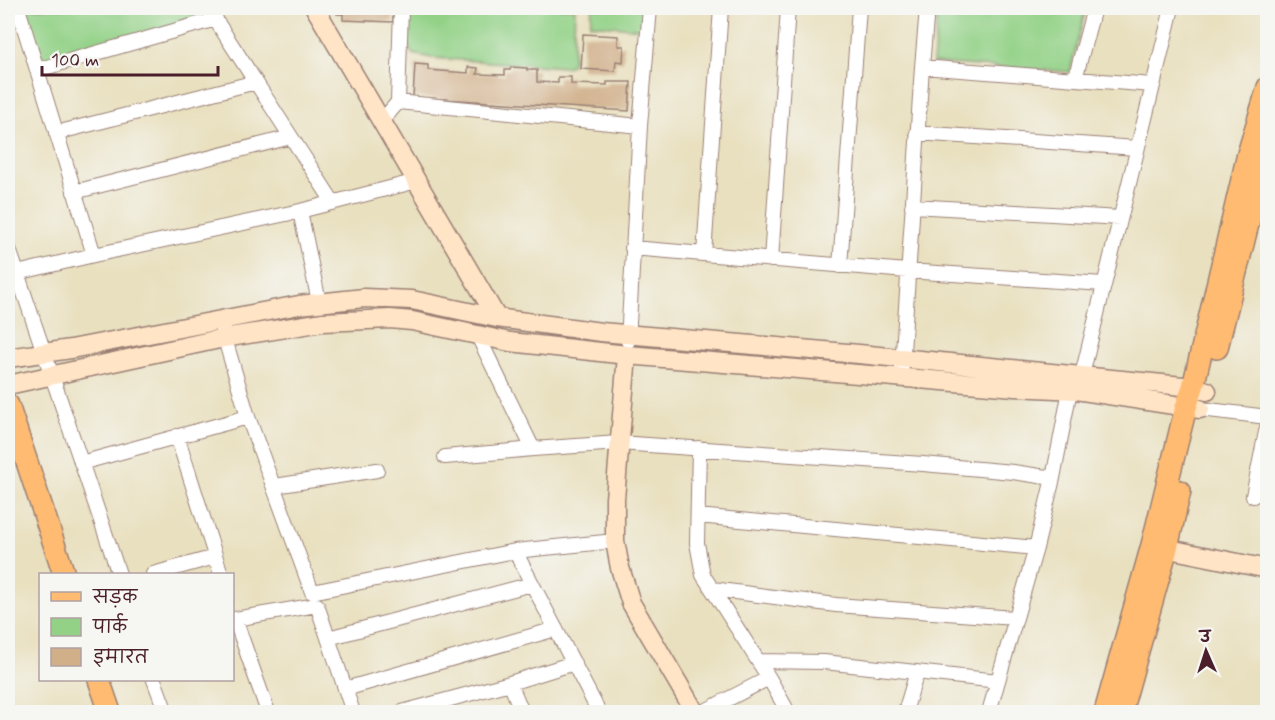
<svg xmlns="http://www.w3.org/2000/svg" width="1275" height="720" font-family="Mynerve,'Playpen Sans Deva',sans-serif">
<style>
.green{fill:#93d187;stroke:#6e7859;stroke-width:1.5}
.building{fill:#d0af89}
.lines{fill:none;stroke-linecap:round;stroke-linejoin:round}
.street-casing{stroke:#9a8075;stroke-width:16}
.secondary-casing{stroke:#9a8075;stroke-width:21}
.primary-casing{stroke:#9a8075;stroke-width:24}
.street{stroke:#fff;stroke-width:14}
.secondary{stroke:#ffe4c6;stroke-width:18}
.primary{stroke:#ffbb71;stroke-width:21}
</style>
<rect width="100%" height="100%" fill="#f6f6f2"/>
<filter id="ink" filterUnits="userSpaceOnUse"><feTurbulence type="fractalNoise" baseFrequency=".0167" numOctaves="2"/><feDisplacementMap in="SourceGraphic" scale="12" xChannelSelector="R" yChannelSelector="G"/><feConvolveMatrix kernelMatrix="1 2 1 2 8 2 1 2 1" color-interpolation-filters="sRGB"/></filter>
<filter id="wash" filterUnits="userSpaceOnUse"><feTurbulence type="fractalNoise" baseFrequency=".008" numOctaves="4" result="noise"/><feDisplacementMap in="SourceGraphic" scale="24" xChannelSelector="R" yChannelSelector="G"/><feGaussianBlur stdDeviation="1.35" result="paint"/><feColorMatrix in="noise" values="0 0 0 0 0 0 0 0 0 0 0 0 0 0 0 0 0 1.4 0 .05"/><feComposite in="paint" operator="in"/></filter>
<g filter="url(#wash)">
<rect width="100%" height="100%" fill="#e9e0bf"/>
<!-- green -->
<path class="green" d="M24,8H195L202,21L44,64Z
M409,8H575L573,59L571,65L565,67L432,58L412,54L407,41Z
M592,8H644L642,29L590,24Z
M938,8H1086L1070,72L933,63Z"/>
<g id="blocks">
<!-- building -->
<path class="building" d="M337,8H393V22L343,20V14H337Z
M583,34L618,36V46H624L623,62L616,61L615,71L581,69Z
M415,64L428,65V70L468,73V67L478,68L477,74L505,75V70H510L511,67L527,68V70H537V82L558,83V77H571V84L607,85V82H631L629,111L413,97Z"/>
</g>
</g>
<g filter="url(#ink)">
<use href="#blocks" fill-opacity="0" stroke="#9a8075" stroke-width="1.5"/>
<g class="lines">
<!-- street casing -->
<g class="street-casing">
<path id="street" d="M18,8L94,255L300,211
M208,8L333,202
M922,67L1153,85
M37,70L216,19
M1075,79L1094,8
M398,102L640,126
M382,121L398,102L401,8
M56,133L256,82
M917,133L1137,148
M74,192L291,137
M912,206L1120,218
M8,246L119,574
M632,248L907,271L1104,284
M704,254L721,8
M771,260L788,8
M840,266L859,8
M17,273L94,255
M319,302L300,211L417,181
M222,329L248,417L312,592L515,551L615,541
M477,334L533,449L619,443L923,464L1013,472L1053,478L1070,390
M628,341L640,126L650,8
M902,367L922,67L927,8
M1082,375L1172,8
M1200,409L1268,417
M177,436L221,574
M699,448L697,543L703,575L769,678L703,712
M445,457L533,449
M81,463L248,417
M275,486L377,470
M1253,496L1268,422
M698,516L1036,548L1053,478
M515,551L599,712
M153,574L215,557
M712,589L836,605L1015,618
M328,638L532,584
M758,661L824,662L998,681
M769,678L788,712
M154,680L166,712
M345,689L556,629
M268,712L235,619L317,605L353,712
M402,712L510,683
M522,712L510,683L574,663
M905,712L917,672
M989,712L1036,548"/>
</g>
<!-- secondary casing -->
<g class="secondary-casing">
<path id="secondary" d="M315,8L497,318
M627,355L615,499V541L620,568L631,603L695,712
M8,358L71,349L299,305L364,298L412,300L497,318L601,332L859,354L1193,387L1207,391
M8,385L224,338L323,322L390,319L412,321L510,342L627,355L1015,387L1076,390L1200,409
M1154,546L1268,569"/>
</g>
<!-- primary casing -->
<g class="primary-casing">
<path id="primary" d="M1217,348L1268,144
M8,405L64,574
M99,680L110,712
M1105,712L1152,545L1186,407L1193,387L1248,154L1268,87
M1121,712L1167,548L1180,491"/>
</g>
<!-- street -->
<use href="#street" class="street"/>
<!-- secondary -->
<use href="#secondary" class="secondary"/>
<!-- primary -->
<use href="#primary" class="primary"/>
</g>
</g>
<!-- margin -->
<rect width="1275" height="720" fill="none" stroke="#f6f6f2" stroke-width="30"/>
<!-- legend -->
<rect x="39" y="573" width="195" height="108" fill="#f6f6f2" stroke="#b1a0a2" stroke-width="1.5"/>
<rect x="51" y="592" width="30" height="9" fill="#ffbb71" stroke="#b1a0a2" stroke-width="1.5"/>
<text x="93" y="603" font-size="18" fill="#4a1f2b">सड़क</text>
<rect x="51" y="618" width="30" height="18" fill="#93d187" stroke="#b1a0a2" stroke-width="1.5"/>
<text x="93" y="633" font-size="18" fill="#4a1f2b">पार्क</text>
<rect x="51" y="648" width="30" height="18" fill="#d0af89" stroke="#b1a0a2" stroke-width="1.5"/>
<text x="93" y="663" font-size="18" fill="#4a1f2b">इमारत</text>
<!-- north arrow -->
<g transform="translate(1206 651) rotate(357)" stroke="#f6f6f2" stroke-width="4.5" paint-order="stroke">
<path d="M0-4.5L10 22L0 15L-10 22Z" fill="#4a1f2b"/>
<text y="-9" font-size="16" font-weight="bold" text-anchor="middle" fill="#4a1f2b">उ</text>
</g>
<!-- scale -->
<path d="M42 66v9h176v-9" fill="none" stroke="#4a1f2b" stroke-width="3"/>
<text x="51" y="66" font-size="18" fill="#4a1f2b" stroke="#f6f6f2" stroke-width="4.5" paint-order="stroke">100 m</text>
</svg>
